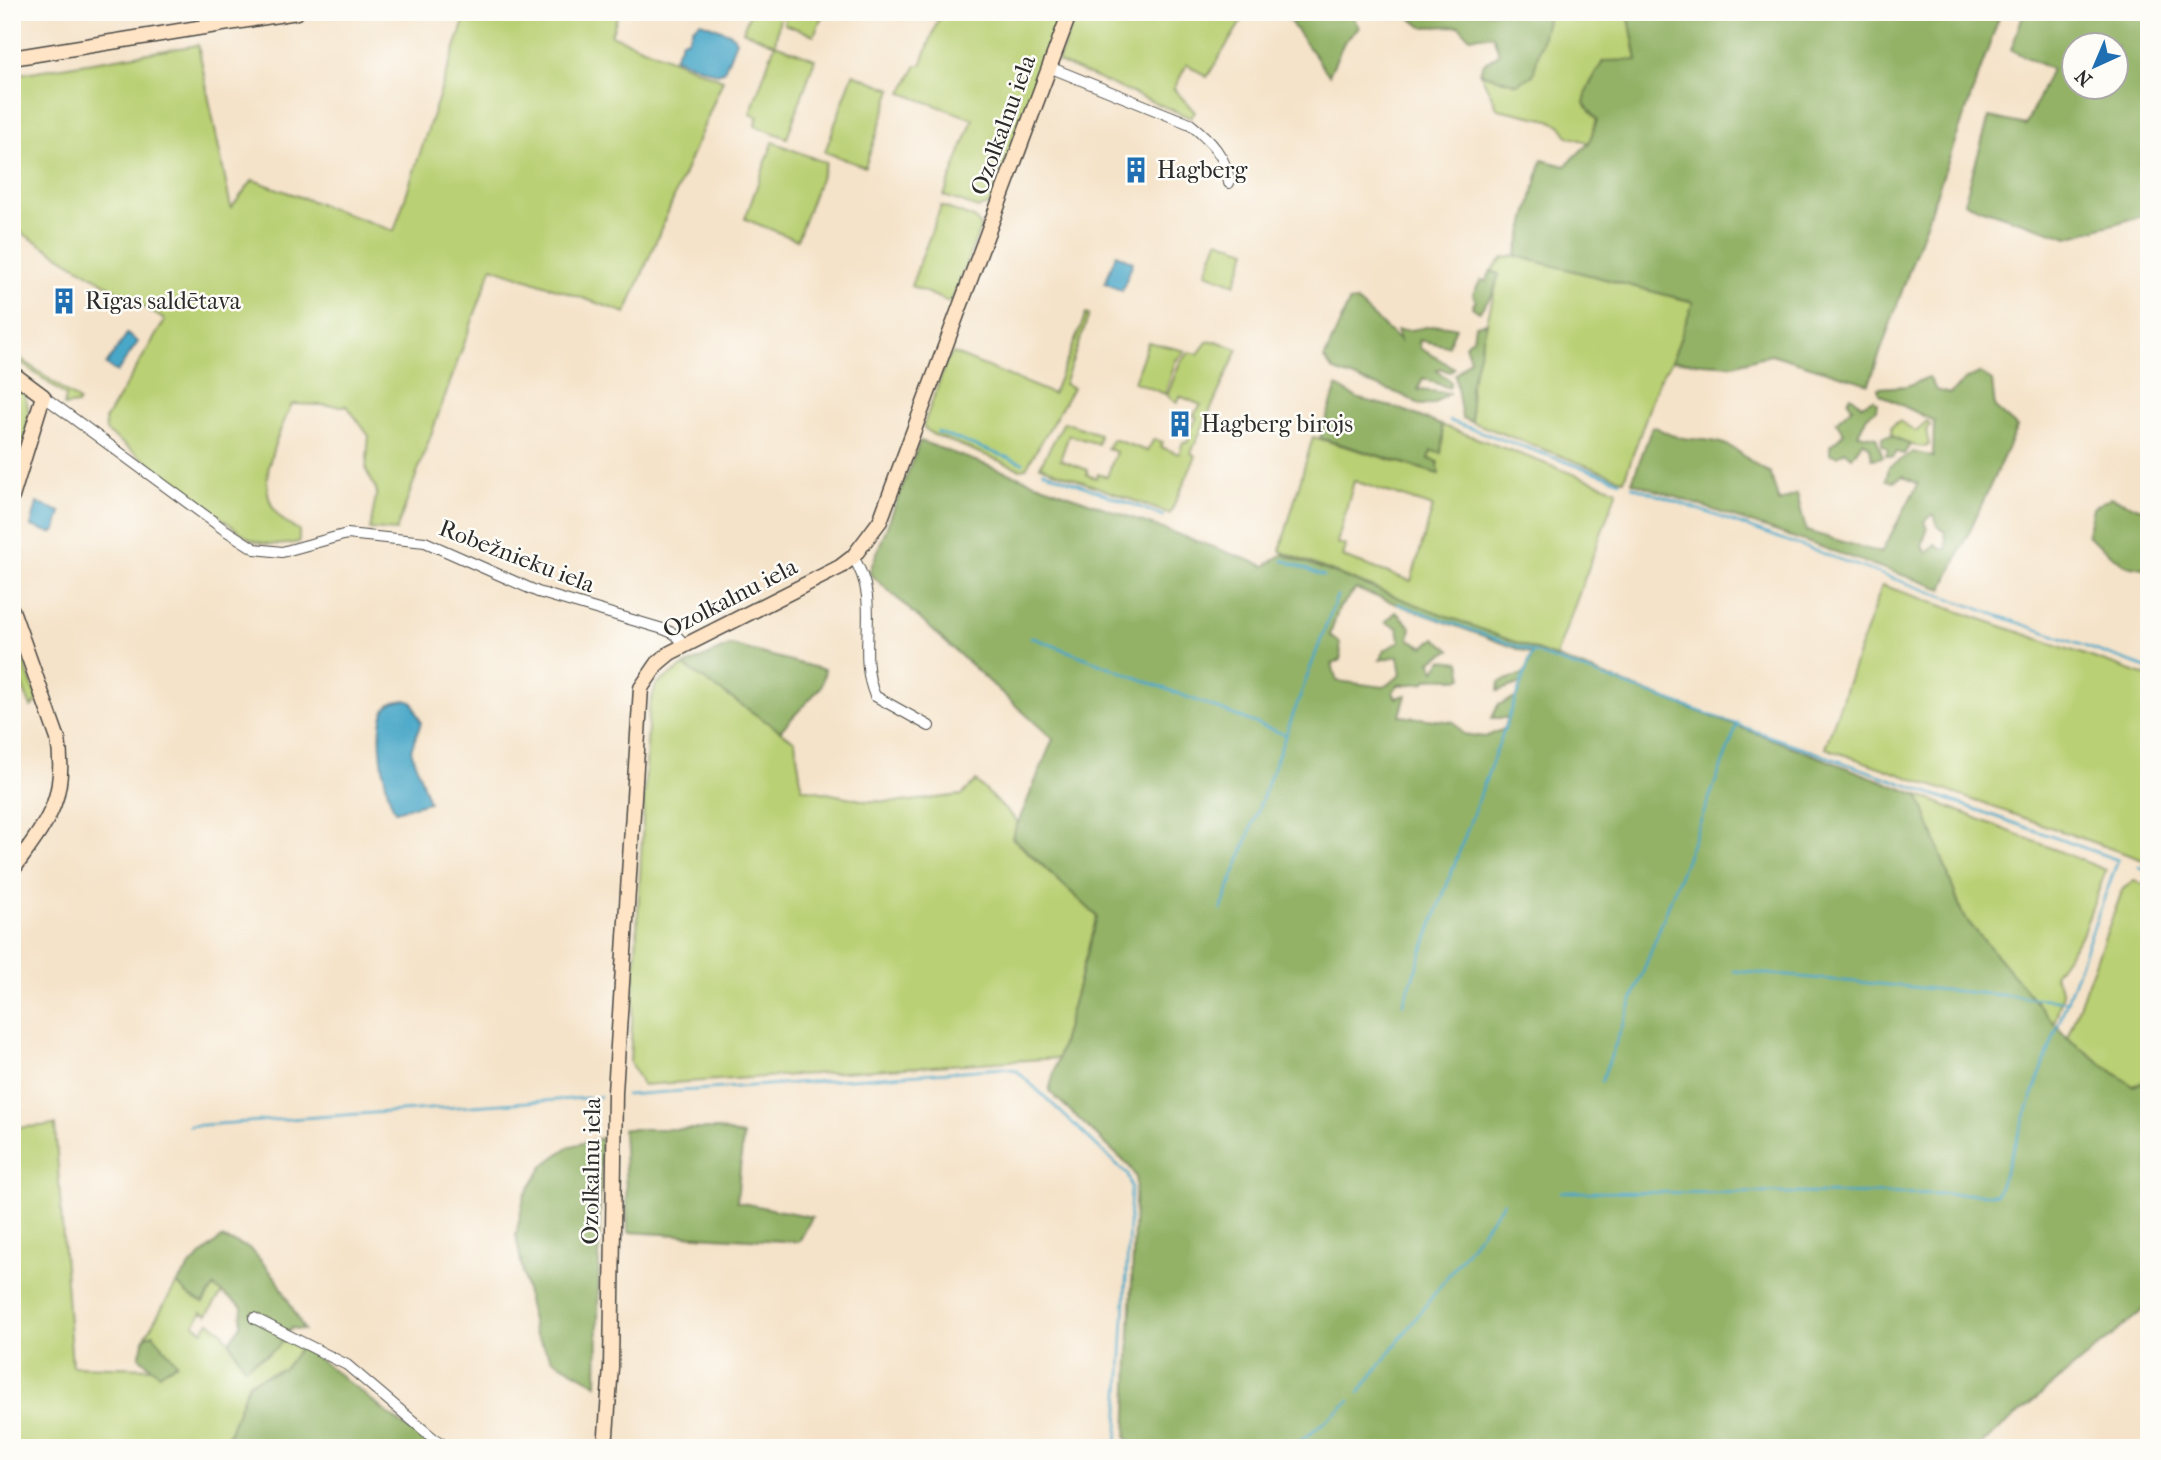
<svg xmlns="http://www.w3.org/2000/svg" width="2161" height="1460" font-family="'IM FELL French Canon',serif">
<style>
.green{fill:#bad074;stroke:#727e50;stroke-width:2;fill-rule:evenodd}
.forest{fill:#93b266;stroke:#5f6e48;stroke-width:2;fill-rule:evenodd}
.water{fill:#4aa7c8;stroke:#3a697a;stroke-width:2}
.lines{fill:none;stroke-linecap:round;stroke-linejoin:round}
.stream{stroke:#4aa7c8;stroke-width:2.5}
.street-casing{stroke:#494743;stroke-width:12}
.secondary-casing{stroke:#494743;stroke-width:17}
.street{stroke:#fff;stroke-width:10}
.secondary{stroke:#ffe4c6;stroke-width:14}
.labels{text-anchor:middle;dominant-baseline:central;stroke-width:5;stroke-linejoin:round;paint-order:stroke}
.street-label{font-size:24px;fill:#2b2b2b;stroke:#fdfcf7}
.poi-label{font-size:24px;fill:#2b2b2b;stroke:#fdfcf7;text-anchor:start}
</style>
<rect width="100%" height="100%" fill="#fdfcf7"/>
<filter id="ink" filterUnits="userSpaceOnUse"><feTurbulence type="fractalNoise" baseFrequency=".0143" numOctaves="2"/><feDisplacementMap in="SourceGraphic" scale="14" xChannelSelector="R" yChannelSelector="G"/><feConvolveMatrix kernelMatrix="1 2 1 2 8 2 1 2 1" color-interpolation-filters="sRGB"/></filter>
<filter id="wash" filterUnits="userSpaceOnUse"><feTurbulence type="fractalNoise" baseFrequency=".00686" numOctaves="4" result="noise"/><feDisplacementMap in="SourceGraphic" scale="28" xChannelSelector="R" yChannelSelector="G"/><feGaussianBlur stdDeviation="1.57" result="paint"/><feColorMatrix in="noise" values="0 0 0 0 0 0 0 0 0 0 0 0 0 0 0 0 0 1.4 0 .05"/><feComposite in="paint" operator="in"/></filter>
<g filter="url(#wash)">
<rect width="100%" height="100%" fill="#f5e3c9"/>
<!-- green -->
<path class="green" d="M467,12H619L611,35L723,80L626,313L492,267L396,531L370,529L377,491L366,470L369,436L347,406L292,404C273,445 244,506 299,530V542C280,546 266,546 248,538L106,431L105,420L165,320L12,227V75L198,45L231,208L253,180L394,231Z
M750,12H781L775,44L815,59L787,138L755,126L758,117L750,114L775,44L743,31Z
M785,12H824L814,35L784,24Z
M941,12H1062L989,205L978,208L944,196L973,119L902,93L917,65H921Z
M1077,12H1247L1207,77L1187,64L1174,89L1195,112L1191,118L1058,62Z
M1549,12H1628L1637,61L1584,103L1597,120L1589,143L1568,136L1560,125L1549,120L1498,109L1480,73L1517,84L1541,38Z
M853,74L892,89L865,167L825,152Z
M773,142L826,163L797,240L745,219Z
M941,206L974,218L981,226L951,303L911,286Z
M1218,240L1247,250L1235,284L1206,273Z
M1516,256L1694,302L1672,361L1659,380L1624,480L1472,422L1470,388L1499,274L1491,271L1503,258Z
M1086,314L1089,315L1064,384L1073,388L1026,468L1020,469L932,434L923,427L947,360L953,353L1053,394Z
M1216,341L1238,349L1191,453L1196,456L1170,514L1040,466L1064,422L1099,434L1098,444L1069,435L1060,460L1088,470L1087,475L1096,478L1098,474L1107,477L1116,452L1107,448L1113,439L1147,451L1154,439L1162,442L1161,447L1179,454L1183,442L1187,443L1191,434L1187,433L1189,426H1193L1197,417L1193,416L1201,405L1180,396L1177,403L1167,396L1180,362L1190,352L1198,354L1207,342Z
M1148,342L1186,351L1176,360L1165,394L1134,382Z
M12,352L79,401L77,404L64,406L66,396L12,356Z
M12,379C40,401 25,436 17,465L12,468Z
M1899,421L1916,431L1927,421L1930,425L1926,430L1929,445C1916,450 1904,441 1892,436L1891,427Z
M1441,425L1617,490L1555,659L1280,551L1313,437L1438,474V462L1429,459L1431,451L1441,453L1443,436ZM1354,481L1433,507L1411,581L1343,557L1346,546L1337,543Z
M1882,585L2149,677V862L1825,748Z
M12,630L38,701L31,707L12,661Z
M684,666L795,741L802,788L866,801L901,802L962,795L976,781L1018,822L1012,838L1097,916L1058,1058L642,1085L630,1062L649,708L656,685Z
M1919,795L2106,870L2082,935L2054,974L2063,993L2054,1024L1963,916Z
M2134,881L2149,886V1079L2133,1087L2067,1038L2123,889Z
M55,1125L72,1366L152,1368L159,1374L154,1334L145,1337L177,1283L187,1294L213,1287L222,1293L207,1315L202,1312L194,1325L203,1331L209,1322L222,1331L244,1366L266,1356L285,1339L301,1347L284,1369L249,1382L228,1437L227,1448H12V1128Z"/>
<!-- forest -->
<path class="forest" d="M1283,12H1351L1359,28L1344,42L1329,75Z
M1403,12H1549L1533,75L1517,84L1480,73L1483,64L1499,54L1493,35L1469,37L1459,26L1422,27Z
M1628,12H2001L1869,384L1771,354L1734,365L1672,361L1693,302L1516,256L1542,160L1565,166L1589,143L1597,120L1584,103L1588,87L1603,61L1637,60Z
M2024,12H2149V214L2068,237L1964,203L1989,117L2026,125L2051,69L2011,50ZM2074,46H2116V88H2074Z
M1491,271L1499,274L1493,294L1479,312L1472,307L1476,300L1473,294L1481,280L1486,281Z
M1356,301L1400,341L1397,330C1420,333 1430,320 1456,328L1448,346L1419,340L1420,348L1454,368L1450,372L1440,368L1436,370L1451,382L1449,388L1423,378L1418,390L1449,393L1434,404L1421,405L1400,394L1334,371L1324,359L1349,302Z
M1487,323L1470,388L1472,422L1462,418L1455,375L1470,359L1465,345L1473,338L1475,325Z
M1980,373L1992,381L1995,408L2017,427L1943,589L1632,482L1652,427H1656C1680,444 1699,436 1724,444C1742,450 1752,467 1770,472L1779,502L1797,494L1806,531L1881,553L1918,484L1903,476L1894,481L1886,480L1889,467L1913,452L1933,457L1934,421L1879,394L1878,388L1907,386L1929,377L1936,390L1950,394L1966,379ZM1934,514L1938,526L1945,532L1947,549H1941L1935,544L1927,553L1922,546L1927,529L1924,521Z
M1337,386L1359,399L1400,409L1441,425L1443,436L1441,453L1431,451L1429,459L1438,462L1439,474L1320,438Z
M1851,396L1862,405L1873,399L1877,403L1876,410L1867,416L1858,434L1876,437L1883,457L1872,459L1870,447L1863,441L1852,457L1845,451L1838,456L1830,454V446L1844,433L1836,422L1852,407L1848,401Z
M1892,436L1910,445L1904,454L1896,452L1893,457L1886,455L1888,449L1882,445V437Z
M920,441L1265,566L1283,554L1919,795L1963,916L2067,1038L2133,1086L2149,1079V1305L1977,1448H1139L1126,1438L1136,1177L1130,1167L1049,1091L1097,916L1012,837L1053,739L869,573ZM1356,589L1532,654L1524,674L1499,682L1498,691L1521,683L1516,698L1498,705L1492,718H1508L1504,729L1485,737L1463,734L1454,722L1400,716L1406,695L1396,698L1393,692L1398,685L1424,683L1427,679C1439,677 1450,681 1463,678L1460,662L1442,660L1435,670L1430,661L1451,650L1435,638L1424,647L1409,639L1411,627L1396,612L1385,622L1398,628L1400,641L1385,650L1380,660L1398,656L1401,675L1384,687L1337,681L1332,664L1341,660L1340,643L1330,635L1339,608Z
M2111,497L2149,512V569L2125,565L2087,535L2093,508Z
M731,645L825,670L821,687L780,731L684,666Z
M623,1129H718L743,1136L737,1202L812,1217L799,1242L628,1232Z
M601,1138L597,1384L552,1359L534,1332L516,1235L524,1197L544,1165L568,1147Z
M221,1238L250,1248L277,1279L304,1330L292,1328L277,1348L244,1367L230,1341L241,1325L242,1307L214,1287L203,1303L187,1294L177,1283L193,1263Z
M153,1334L177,1363L159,1374L139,1357L145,1337Z
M301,1347C349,1378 388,1419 438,1448H227L228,1437L249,1382L284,1369Z"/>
<!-- water -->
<path class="water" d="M701,22L732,34L736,41L724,71L718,74L674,58L682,41L688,39L693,28Z
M1116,254L1133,262L1122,291L1105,283Z
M127,334L138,342L117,372L106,365Z
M37,503L61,512L56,530L51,533L31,526Z
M406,700L413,703L421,723L411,750L429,802L395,811C384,792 374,727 386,708C390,702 399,701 406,700Z"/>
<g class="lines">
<!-- stream -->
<path class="stream" d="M1450,421L1620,481
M937,432L1023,463
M1043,471L1163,516
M1632,486L2149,669
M1283,560L1324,576
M1398,604L2118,860L1997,1194L1561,1192
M1031,637L1286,735
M2139,867L2149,870
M1221,910L1337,596
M1734,971L2068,1001
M1403,1004L1532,654
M1601,1082L1738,723
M626,1095L1004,1068L1016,1070L1128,1175L1131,1188L1117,1448
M189,1126L600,1097
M1359,1393L1504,1202
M1292,1448L1350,1401"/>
</g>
</g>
<g filter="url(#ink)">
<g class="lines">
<!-- street casing -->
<g class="street-casing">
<path id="street" d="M203,12L207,26
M1049,67L1190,124C1209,139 1228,158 1229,183
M43,396L222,528L255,549L282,552L347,534L425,542L538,592L663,629L675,634L684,644
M853,557C883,603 855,648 875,696L929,726
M254,1318L347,1365L433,1438L449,1448"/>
</g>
<!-- secondary casing -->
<g class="secondary-casing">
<path id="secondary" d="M12,58L297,12
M12,373L43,396L12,497
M12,610L58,739C68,801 45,824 12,871
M605,1448L611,1367L615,1092L641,688L658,663L670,653L840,567L853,557L880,521L1070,12"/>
</g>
<!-- street -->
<use href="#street" class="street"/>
<!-- secondary -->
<use href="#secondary" class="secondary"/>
</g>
</g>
<!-- icons -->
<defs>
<g id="building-bare" transform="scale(2.1)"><path d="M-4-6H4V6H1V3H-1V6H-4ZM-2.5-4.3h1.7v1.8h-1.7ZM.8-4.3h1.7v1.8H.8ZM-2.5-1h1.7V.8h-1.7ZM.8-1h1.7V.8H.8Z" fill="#1f6fb2" stroke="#fdfcf7" stroke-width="2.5" paint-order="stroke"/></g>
</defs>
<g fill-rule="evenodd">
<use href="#building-bare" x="1136" y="170"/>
<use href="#building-bare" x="64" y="301"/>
<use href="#building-bare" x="1180" y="424"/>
</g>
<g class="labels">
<!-- street labels -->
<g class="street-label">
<text transform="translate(1003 125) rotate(-70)">Ozolkalnu iela</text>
<text transform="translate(517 556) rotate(21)">Robežnieku iela</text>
<text transform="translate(730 598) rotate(-27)">Ozolkalnu iela</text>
<text transform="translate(591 1171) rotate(-89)">Ozolkalnu iela</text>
</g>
<!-- poi labels -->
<g class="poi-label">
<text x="1157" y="170">Hagberg</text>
<text x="85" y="301">Rīgas saldētava</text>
<text x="1201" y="424">Hagberg birojs</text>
</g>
</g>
<!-- margin -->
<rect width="2161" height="1460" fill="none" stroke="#fdfcf7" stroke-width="42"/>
<!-- north arrow -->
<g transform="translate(2095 66) rotate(224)"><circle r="33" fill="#fdfcf7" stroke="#a9a8a5" stroke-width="2"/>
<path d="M0-5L12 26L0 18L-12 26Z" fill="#1f6fb2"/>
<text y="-10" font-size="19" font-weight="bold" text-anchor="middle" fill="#2b2b2b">N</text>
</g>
</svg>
